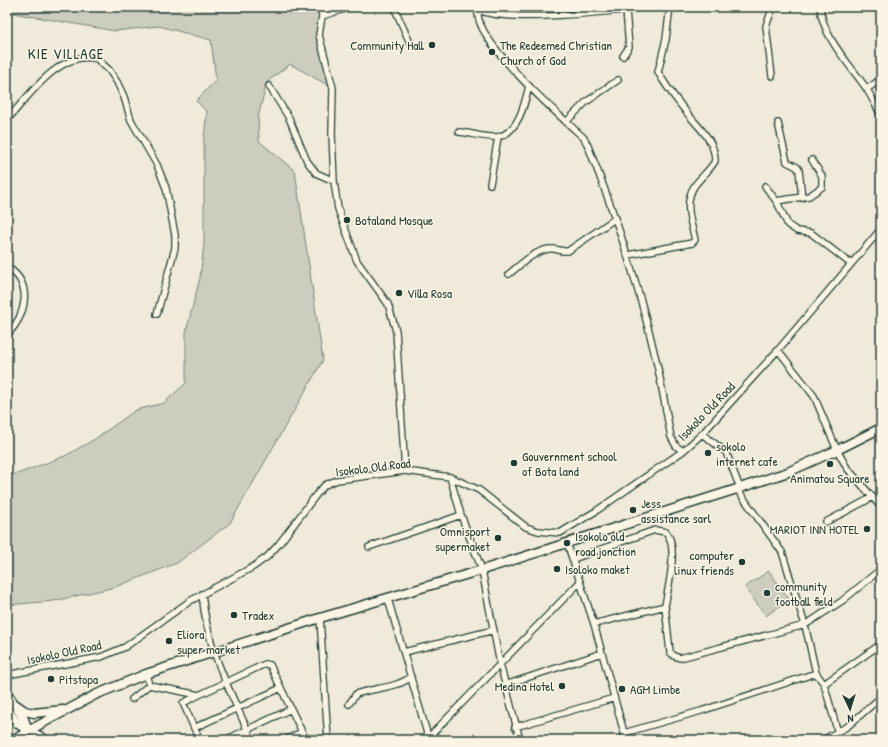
<svg xmlns="http://www.w3.org/2000/svg" width="888" height="747" font-family="'Patrick Hand',sans-serif">
<style>
.green{fill:#cccdbf;stroke:#76857a}
.lines{fill:none;stroke-linecap:round;stroke-linejoin:round}
.minor-casing{stroke:#1f3d34;stroke-width:8}
.major-casing{stroke:#1f3d34;stroke-width:10}
.highway-casing{stroke:#1f3d34;stroke-width:11}
.minor{stroke:#fcf5e5;stroke-width:5.5}
.major{stroke:#fcf5e5;stroke-width:7}
.highway{stroke:#fcf5e5;stroke-width:8}
.poi-dot{fill:#1f3d34;stroke:#fcf5e5;stroke-width:1.5}
.labels{text-anchor:middle;dominant-baseline:central;stroke-width:3;stroke-linejoin:round;paint-order:stroke}
.poi-label{font-size:13px;fill:#1f3d34;stroke:#fcf5e5;text-anchor:start}
.street-label{font-size:13px;fill:#1f3d34;stroke:#fcf5e5}
.quarter-label{font-size:15px;letter-spacing:1px;fill:#1f3d34;stroke:#fcf5e5}
</style>
<rect width="100%" height="100%" fill="#efeada"/>
<filter id="ink" filterUnits="userSpaceOnUse"><feTurbulence type="fractalNoise" baseFrequency=".025" numOctaves="2"/><feDisplacementMap in="SourceGraphic" scale="8" xChannelSelector="R" yChannelSelector="G"/><feConvolveMatrix kernelMatrix="1 2 1 2 8 2 1 2 1" color-interpolation-filters="sRGB"/></filter>
<g filter="url(#ink)">
<!-- green -->
<path class="green" d="M7,7H319L321,24L319,29L333,88L290,64L267,82L258,117L259,141L295,171L323,360L230,523L177,563L115,587L54,601L7,605V475L17,474L65,456L95,439L136,410L164,403L186,383V332L200,278L204,244V137L207,112L196,101L216,80L211,40L159,26L115,31L7,12Z
M769,571L789,599L766,616L745,587Z"/>
<g class="lines">
<!-- minor casing -->
<g class="minor-casing">
<path id="minor" d="M321,7L322,16
M351,7L322,16L319,35L333,88L332,134L334,181L338,209L357,261L388,304L396,331L405,471
M394,7L410,43
M474,7C493,25 614,12 643,7
M820,7C823,38 849,63 866,88C871,96 876,106 881,115
M478,11C474,41 562,118 584,138L588,146C616,216 639,286 656,360C662,385 666,412 671,437L676,446L683,451
M623,56L629,47L626,10
M772,76L766,26L773,7
M269,86L289,118L307,161L316,173L334,181
M867,89L881,79
M7,120C27,98 61,48 97,59L109,70L117,82L124,97L131,120L157,165L166,188L175,235V248L157,314
M566,122L586,102L618,80
M778,123L787,162L797,167L799,170L802,198
M459,132C471,133 486,138 497,137C518,134 525,103 529,86
M490,184L498,137
M765,186L777,202L788,225L797,231L811,233L851,264
M776,201L809,196L822,187V176L812,160
M628,255L692,243L695,240C691,222 683,202 695,185C701,177 710,170 715,161C715,140 699,128 687,113C677,100 666,87 658,72L666,39L670,7
M7,267C34,284 26,315 7,335
M509,274C520,265 534,251 549,249C556,248 561,252 568,251L616,218
M778,350L814,396L837,450L847,468L881,507
M702,434L726,452L740,488
M450,477L461,515L482,570L500,664L520,740
M737,489L782,552L805,625L816,673L824,684L840,740
M826,522L873,497
M567,543L594,624L626,740
M369,547L461,515
M573,559L655,530L666,532C679,546 668,588 665,606L594,624
M202,594C208,653 229,688 252,740
M388,599L429,740
M665,606L670,652L674,656L680,658L805,625L842,601L881,569
M320,618L328,740
M404,652L494,630
M7,675L101,657L125,647L190,601L253,567L267,557L279,544L316,495L325,485L337,480L405,471L450,477L479,490L526,527L538,531L560,533L596,511L683,451L702,434L778,350L881,229
M824,684L881,644
M149,685L199,695L265,664L270,665L281,688L194,728L200,740
M505,685L602,653
M281,688L291,709
M132,699L149,685L146,674
M349,704L356,694C373,688 397,688 411,677
M515,727L614,698
M194,728L183,703L199,695
M302,732L306,740
M624,733L701,711L816,673
M428,738L580,582
M225,740L291,709L302,732L285,740
M823,740L848,726L881,697"/>
</g>
<!-- major casing -->
<g class="major-casing">
<path id="major" d="M12,740L28,731L39,735L46,740"/>
</g>
<!-- highway casing -->
<g class="highway-casing">
<path id="highway" d="M7,693L24,719L28,731
M12,702L25,711L34,713L63,710
M7,709L17,723L28,731
M28,731L95,695L146,674L320,618L482,570L740,488L788,472L837,450L881,428"/>
</g>
<!-- minor -->
<use href="#minor" class="minor"/>
<!-- major -->
<use href="#major" class="major"/>
<!-- highway -->
<use href="#highway" class="highway"/>
</g>
</g>
<!-- markers -->
<g class="poi-dot">
<circle cx="432" cy="45" r="4"/>
<circle cx="492" cy="52" r="4"/>
<circle cx="347" cy="220" r="4"/>
<circle cx="399" cy="293" r="4"/>
<circle cx="708" cy="453" r="4"/>
<circle cx="514" cy="463" r="4"/>
<circle cx="830" cy="464" r="4"/>
<circle cx="633" cy="510" r="4"/>
<circle cx="867" cy="529" r="4"/>
<circle cx="498" cy="538" r="4"/>
<circle cx="567" cy="543" r="4"/>
<circle cx="742" cy="562" r="4"/>
<circle cx="557" cy="569" r="4"/>
<circle cx="767" cy="593" r="4"/>
<circle cx="234" cy="615" r="4"/>
<circle cx="169" cy="641" r="4"/>
<circle cx="51" cy="679" r="4"/>
<circle cx="562" cy="686" r="4"/>
<circle cx="622" cy="689" r="4"/>
</g>
<g class="labels">
<!-- poi labels -->
<g class="poi-label">
<text x="424" y="45" text-anchor="end">Community Hall</text>
<text x="500" y="45">The Redeemed Christian<tspan x="500" dy="15">Church of God</tspan></text>
<text x="355" y="220">Botaland Mosque</text>
<text x="407" y="293">Villa Rosa</text>
<text x="716" y="446">sokolo<tspan x="716" dy="15">internet cafe</tspan></text>
<text x="522" y="456">Gouvernment school<tspan x="522" dy="15">of Bota land</tspan></text>
<text x="830" y="478" text-anchor="middle">Animatou Square</text>
<text x="641" y="503">Jess<tspan x="641" dy="15">assistance sarl</tspan></text>
<text x="859" y="529" text-anchor="end">MARIOT INN HOTEL</text>
<text x="490" y="531" text-anchor="end">Omnisport<tspan x="490" dy="15">supermaket</tspan></text>
<text x="575" y="536">Isokolo old<tspan x="575" dy="15">road jonction</tspan></text>
<text x="734" y="555" text-anchor="end">computer<tspan x="734" dy="15">linux friends</tspan></text>
<text x="565" y="569">Isoloko maket</text>
<text x="775" y="586">community<tspan x="775" dy="15">football field</tspan></text>
<text x="242" y="615">Tradex</text>
<text x="177" y="634">Eliora<tspan x="177" dy="15">super market</tspan></text>
<text x="59" y="679">Pitstopa</text>
<text x="554" y="686" text-anchor="end">Medina Hotel</text>
<text x="630" y="689">AGM Limbe</text>
</g>
<!-- street labels -->
<g class="street-label">
<text transform="translate(706 411) rotate(-46)">Isokolo Old Road</text>
<text transform="translate(373 467) rotate(-7)">Isokolo Old Road</text>
<text transform="translate(64 652) rotate(-12)">Isokolo Old Road</text>
</g>
<!-- quarter labels -->
<g class="quarter-label">
<text x="66" y="53">KIE VILLAGE</text>
</g>
</g>
<!-- margin -->
<rect width="888" height="747" fill="none" stroke="#fcf5e5" stroke-width="24"/>
<rect x="12" y="12" width="864" height="723" fill="none" stroke="#1f3d34" stroke-width="1.5" filter="url(#ink)"/>
<!-- north arrow -->
<g transform="translate(850 709) rotate(176)" stroke="#fcf5e5" stroke-width="3" paint-order="stroke">
<path d="M0-3L7 15L0 10L-7 15Z" fill="#1f3d34"/>
<text y="-6" font-size="11" font-weight="bold" text-anchor="middle" fill="#1f3d34">N</text>
</g>
</svg>
